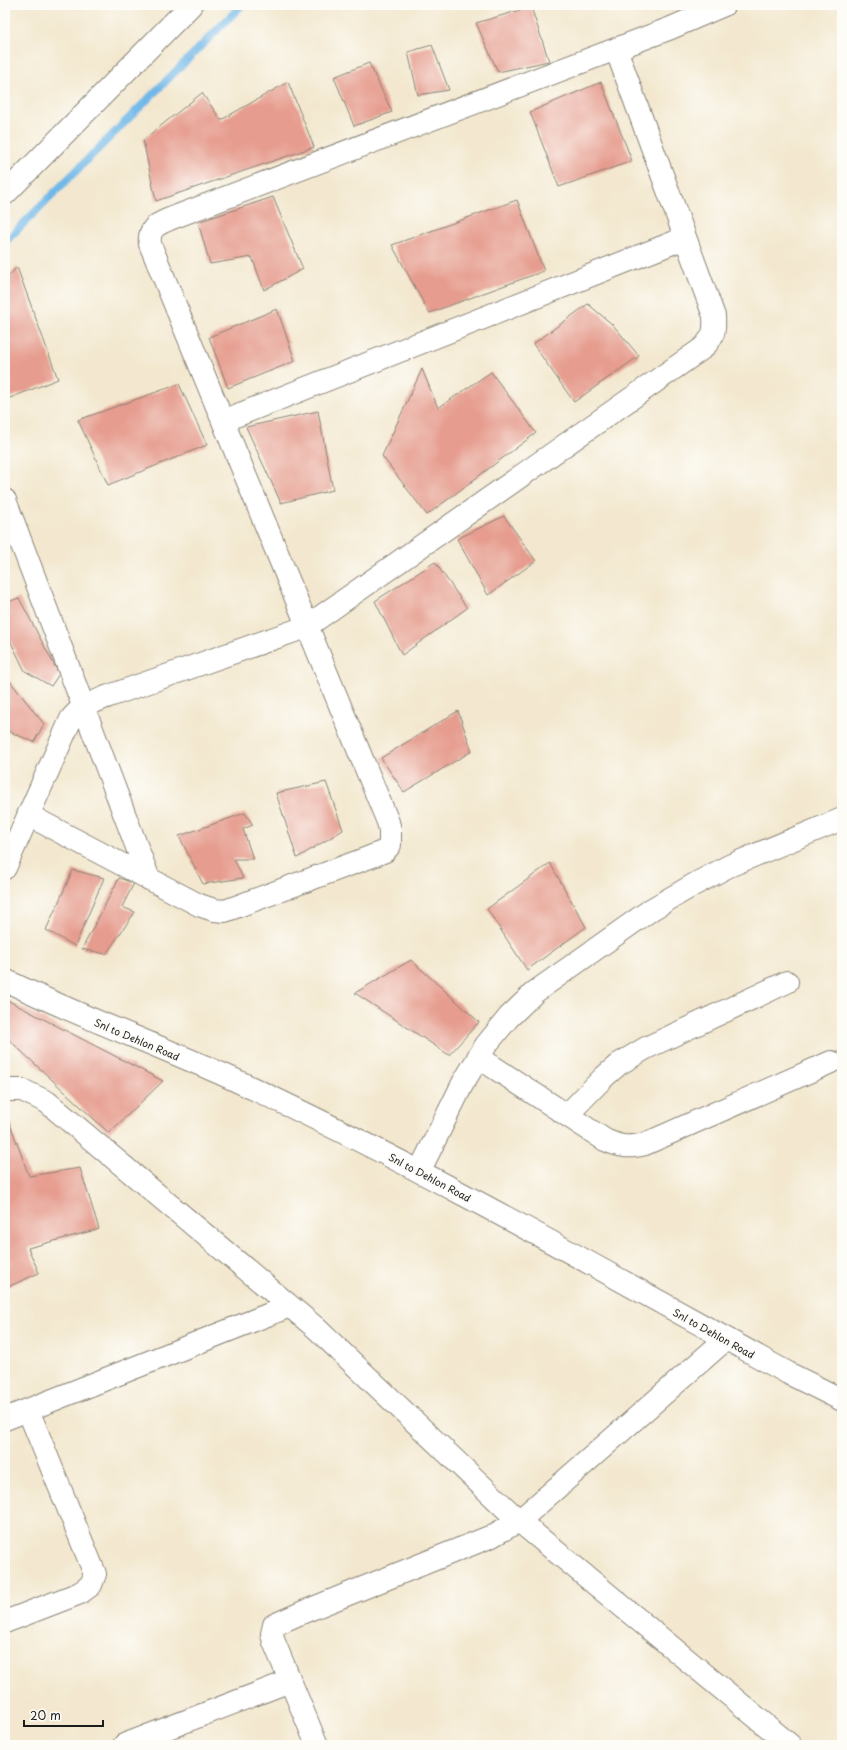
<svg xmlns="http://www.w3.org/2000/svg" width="847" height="1750" font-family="'Playpen Sans',sans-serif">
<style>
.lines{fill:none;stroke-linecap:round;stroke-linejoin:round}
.stream{stroke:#71b8e8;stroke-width:8}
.building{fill:#e69d8f}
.minor-casing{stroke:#888276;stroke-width:24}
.tertiary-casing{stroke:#888276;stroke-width:24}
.minor{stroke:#fff;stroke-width:22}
.tertiary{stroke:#fff;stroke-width:22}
.labels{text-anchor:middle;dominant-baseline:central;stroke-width:3.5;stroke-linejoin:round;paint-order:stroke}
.street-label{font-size:10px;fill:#1c1c1c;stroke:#fdfcf7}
</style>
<rect width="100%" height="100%" fill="#fdfcf7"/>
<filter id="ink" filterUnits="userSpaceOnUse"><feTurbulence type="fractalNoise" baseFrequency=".025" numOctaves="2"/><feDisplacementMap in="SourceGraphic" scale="8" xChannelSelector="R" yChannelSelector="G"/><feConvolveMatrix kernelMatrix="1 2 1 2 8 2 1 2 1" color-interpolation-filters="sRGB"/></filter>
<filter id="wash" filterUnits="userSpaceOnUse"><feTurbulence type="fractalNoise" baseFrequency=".012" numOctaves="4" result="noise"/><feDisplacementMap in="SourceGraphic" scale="16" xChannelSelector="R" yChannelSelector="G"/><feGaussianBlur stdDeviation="0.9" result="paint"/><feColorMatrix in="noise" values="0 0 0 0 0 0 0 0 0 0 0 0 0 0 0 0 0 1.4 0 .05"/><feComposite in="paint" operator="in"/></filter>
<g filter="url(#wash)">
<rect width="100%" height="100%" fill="#f3e8cf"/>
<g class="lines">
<!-- stream -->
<path class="stream" d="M5,242L242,5"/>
</g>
<g id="blocks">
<!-- building -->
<path class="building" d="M531,7L549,61L498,72L476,23Z
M432,45L449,90L418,95L408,52Z
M369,63L392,112L354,126L334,77Z
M288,82L314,147L156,201L143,140L202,93L221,120Z
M601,82L632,161L559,187L530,112Z
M273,197L303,269L264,290L252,257L210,264L198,222Z
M517,200L544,271L429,313L392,245Z
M17,267L58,379L5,400V280Z
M588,304L613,325L639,356L574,402L533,344Z
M277,309L295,361L228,388L209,337Z
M422,369L438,408L491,372L536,433L427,515L382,456Z
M179,384L207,445L108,485L78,420Z
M318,411L333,490L281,503L246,427Z
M504,516L536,561L488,595L457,539Z
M435,562L467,608L402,655L375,601Z
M19,598L59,674L51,686L25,671L5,630V603Z
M9,680L44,724L34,742L5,730Z
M458,711L472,751L404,792L381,758Z
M326,782L343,830L297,858L276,793Z
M245,813L253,825L243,829L253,859H234L243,878L203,884L179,836Z
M550,863L586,927L527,970L487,909Z
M73,870L104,878L75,946L46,930Z
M119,878L134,883L122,907L135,912L106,954L82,949Z
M411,960L479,1022L449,1055L355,993Z
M5,999L163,1081L109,1133L5,1036Z
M5,1116H7L29,1176L80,1168L99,1229L28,1248L39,1273L5,1288Z"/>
</g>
</g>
<g filter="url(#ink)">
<use href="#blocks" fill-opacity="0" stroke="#888276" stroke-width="1"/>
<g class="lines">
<!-- minor casing -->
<g class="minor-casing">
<path id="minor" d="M5,194L191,5
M223,421L685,238
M5,500L149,879
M28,815L199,905L214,910L225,911L370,857L385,851L390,845V830L388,822L150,244C148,227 158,224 172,218L671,28L724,5
M5,868L71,719C81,706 94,702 109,696L306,627L703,348C714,336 715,332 714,316L616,49
M478,1057L605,1140C621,1147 628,1148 645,1144L831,1062
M5,1090H22L47,1102L316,1328L519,1521L790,1745
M567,1115L604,1077L619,1064L646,1048L787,982
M420,1170L463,1083L486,1045L509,1017L535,992L652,909L695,884L729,866L842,819
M5,1419L290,1306
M5,1622L80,1593L91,1585L95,1574L28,1410
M124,1745L290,1681
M317,1745L274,1642L272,1634L274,1625L301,1613L492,1536L519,1521L726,1339"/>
</g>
<!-- tertiary casing -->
<g class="tertiary-casing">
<path id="tertiary" d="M5,980C80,1017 159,1045 235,1080C424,1168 605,1272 788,1373L842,1400"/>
</g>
<!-- minor -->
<use href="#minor" class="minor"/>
<!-- tertiary -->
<use href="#tertiary" class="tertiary"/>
</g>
</g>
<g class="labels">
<!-- street labels -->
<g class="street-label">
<text transform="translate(137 1039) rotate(23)">Snl to Dehlon Road</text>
<text transform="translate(430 1177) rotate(28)">Snl to Dehlon Road</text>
<text transform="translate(714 1333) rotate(29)">Snl to Dehlon Road</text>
</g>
</g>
<!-- margin -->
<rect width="847" height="1750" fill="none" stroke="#fdfcf7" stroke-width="20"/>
<!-- scale -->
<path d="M24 1720v6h79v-6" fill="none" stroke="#1c1c1c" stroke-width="2"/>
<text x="30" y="1720" font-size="12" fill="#1c1c1c" stroke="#fdfcf7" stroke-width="3" paint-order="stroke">20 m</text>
</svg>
